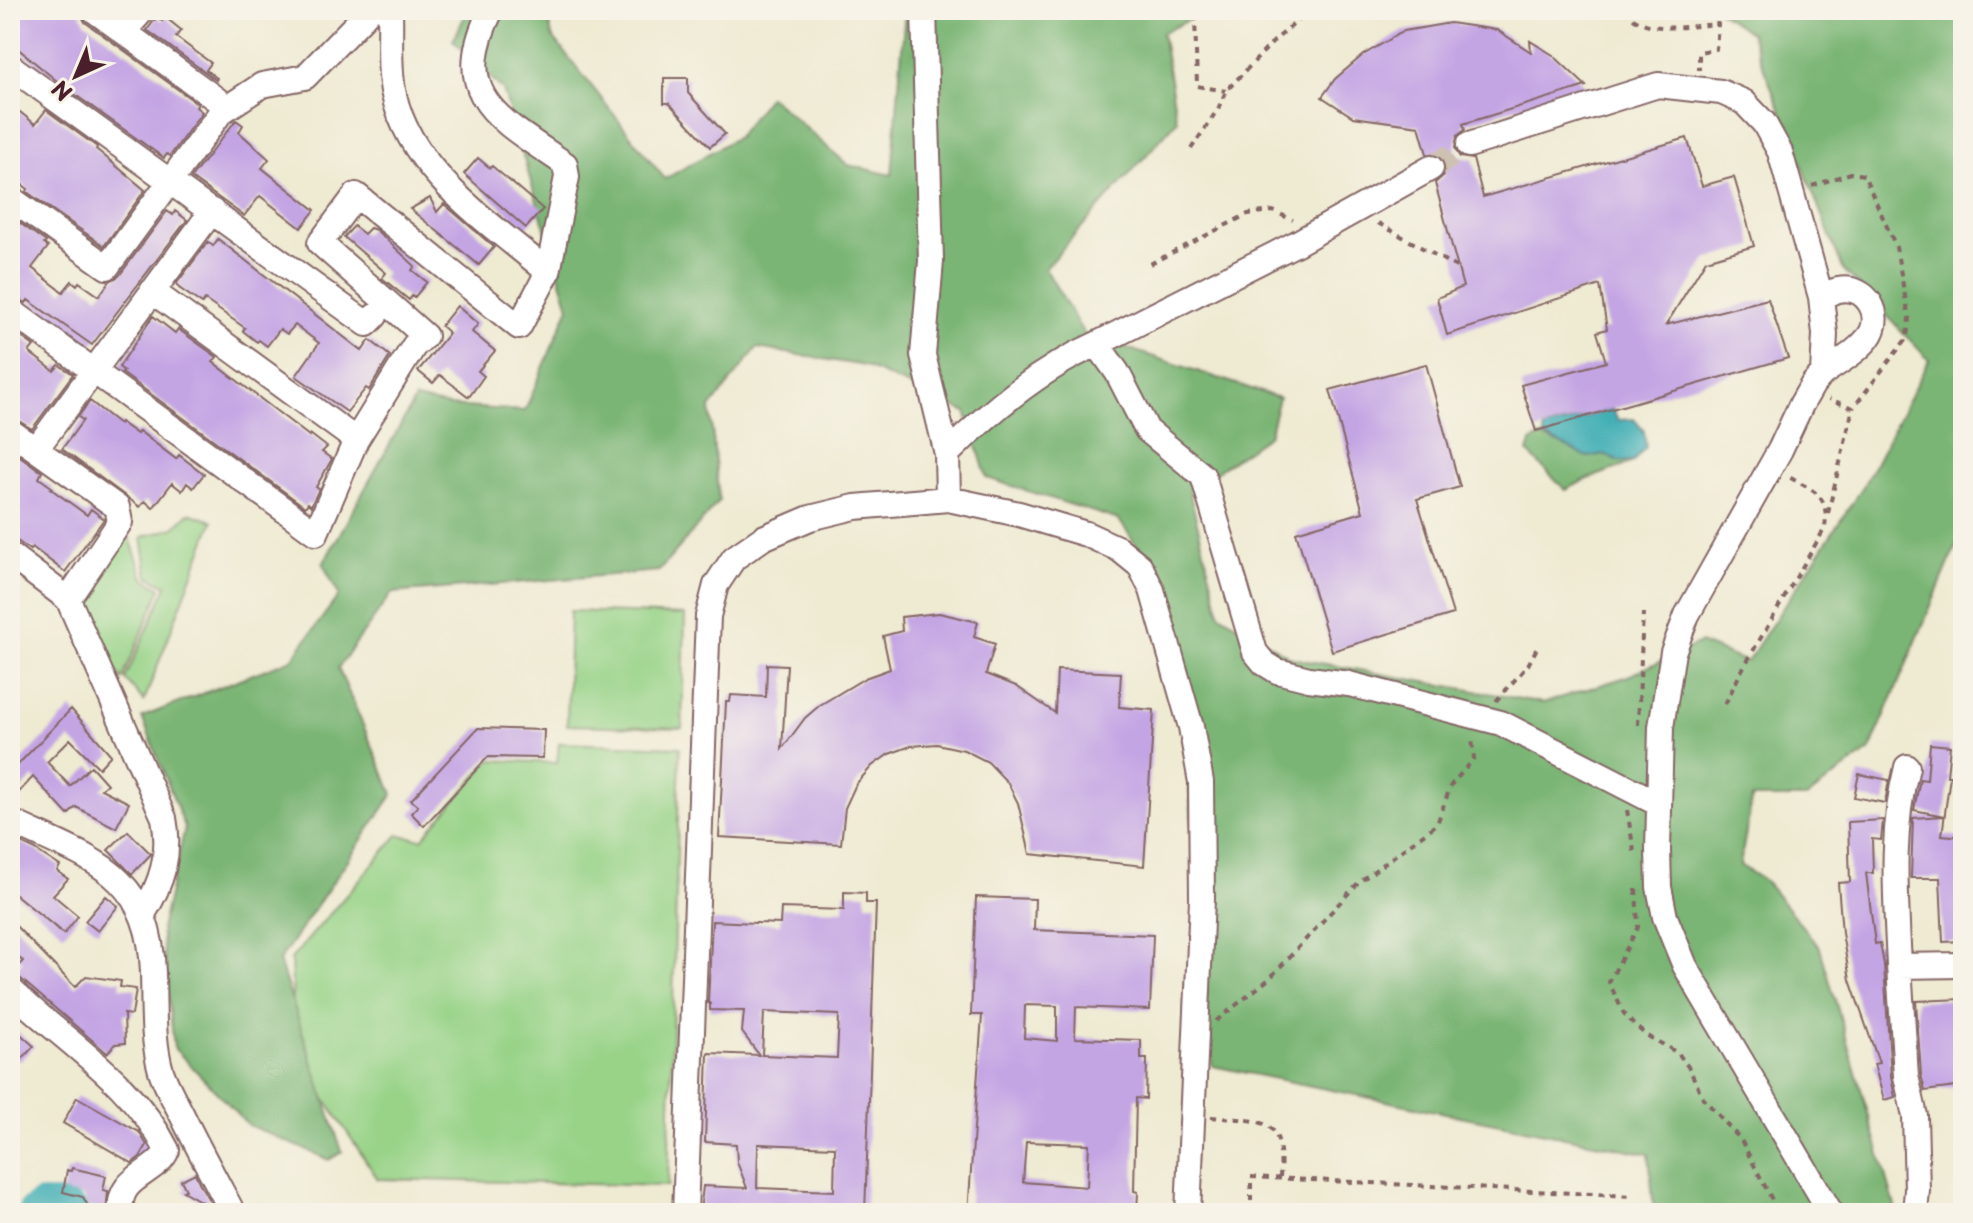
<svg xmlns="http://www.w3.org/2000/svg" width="1973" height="1223" font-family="'Playpen Sans',sans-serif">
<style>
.green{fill:#98d388;stroke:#71795a;stroke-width:2}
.forest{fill:#7ab574;stroke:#626a50;stroke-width:2}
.water{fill:#39abb2;stroke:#42656e;stroke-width:2}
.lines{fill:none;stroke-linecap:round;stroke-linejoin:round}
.river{stroke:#39abb2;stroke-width:36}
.building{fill:#c4a5e4;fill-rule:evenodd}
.minor-tunnel{stroke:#cec1b1;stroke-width:24;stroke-dasharray:24 12;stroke-linecap:butt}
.minor-casing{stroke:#846665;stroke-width:28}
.path{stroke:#846665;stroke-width:4;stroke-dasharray:6 6;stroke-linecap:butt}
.minor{stroke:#fff;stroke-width:24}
</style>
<rect width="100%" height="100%" fill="#f7f3e8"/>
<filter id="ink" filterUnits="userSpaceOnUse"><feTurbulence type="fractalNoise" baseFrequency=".0125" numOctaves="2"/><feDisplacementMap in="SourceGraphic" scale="16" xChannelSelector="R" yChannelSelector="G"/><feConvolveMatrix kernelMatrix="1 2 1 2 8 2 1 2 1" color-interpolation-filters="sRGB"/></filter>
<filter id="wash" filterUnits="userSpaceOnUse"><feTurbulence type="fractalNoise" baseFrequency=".006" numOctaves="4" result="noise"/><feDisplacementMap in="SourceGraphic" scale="32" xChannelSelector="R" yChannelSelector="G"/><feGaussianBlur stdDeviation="1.8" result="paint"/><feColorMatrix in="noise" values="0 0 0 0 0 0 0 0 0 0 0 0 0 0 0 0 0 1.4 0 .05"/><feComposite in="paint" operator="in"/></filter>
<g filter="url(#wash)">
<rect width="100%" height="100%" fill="#efead2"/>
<!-- green -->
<path class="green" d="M189,513L213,521L144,701L125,679L167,586L148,576L142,537L174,528Z
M128,533L144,578L161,588L122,680C108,659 81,613 89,587C93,571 114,548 123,534Z
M570,611L685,615L682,728L567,725Z
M559,743L680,747L668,1186L378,1179L316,1085L293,1006L291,959L398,835L422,839L490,760L557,763Z"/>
<!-- forest -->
<path class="forest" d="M468,10H546L552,36L665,179L737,137L769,96L848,165L892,175L905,10H1208L1162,33L1177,121L1045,268L1084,334L1279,398L1269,435L1189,491L1220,614L1292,658L1543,703L1626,677L1700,643L1747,662L1864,485L1929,360L1843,269L1750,33L1717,10H1963V530L1870,750L1806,798H1752L1740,865L1766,882L1820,948L1897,1213H1654L1649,1154L1212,1066L1174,600L1119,520L987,478L966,412L865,366L757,348L710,408L719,501L659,571L392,593L338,668L393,794L279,961L342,1152L329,1160L248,1125L174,1048L161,929L185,828L142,717L292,659L339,595L323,564L415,399L449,406L525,411L569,307L503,90L453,40Z
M1540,437L1571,447L1587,457L1604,454L1617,461L1633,462L1583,481L1566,490L1528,453L1531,442Z"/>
<!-- water -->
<path class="water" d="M1612,409L1618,420L1634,419L1644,431L1646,447L1633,462L1617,461L1604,454L1587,457L1544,436V429Z"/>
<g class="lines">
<!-- river -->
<path class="river" d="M35,1213L42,1208H65L71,1213"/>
</g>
<g id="blocks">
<!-- building -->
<path class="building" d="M10,10H79L85,22L198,104L196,107L202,112L170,156L167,154L164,158L63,86L10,42Z
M157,17L162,21L165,17L181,30L176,37L211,63L206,70L217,78L216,80L147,30Z
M1450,23L1497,30L1531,52L1530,41L1553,55L1586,86L1463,124L1465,130L1457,136L1455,149L1460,157L1473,159L1483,197L1687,138L1702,186L1734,177L1754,246L1706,260L1666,325L1768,299L1788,358L1536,431L1521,385L1606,362L1597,332L1607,329L1600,285L1447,335L1437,298L1463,287L1435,183L1444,175V161L1438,155L1427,154L1419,126L1353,117L1322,97L1335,79L1363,55L1404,31Z
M664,78H688V93L725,134L710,147L669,103H664Z
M10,104L35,124L46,110L97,147L96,149L145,190L104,246L27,192L28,189L10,175Z
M236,120L243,125L239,132L269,159L262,168L315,210L301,228L260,196L244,216L191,178Z
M478,158L490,168L492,166L543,209L526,228L464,174Z
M430,198L437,212L444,204L494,247L479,265L410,209Z
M167,211L173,215L175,211L187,220L92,345L28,300L26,303L10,295V216L46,242L44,244L48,247L32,268L63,292L72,281L77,285L79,282L99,296L110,281L119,276Z
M354,226L364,234L370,228L376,230L415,266L412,270L427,282L414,298L412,296L409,300L382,278L386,273L344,237Z
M218,239L362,351L370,340L390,356L369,390L366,388L347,412L296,376L319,343L295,325L287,334L280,329L267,346L259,340L257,342L243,331L245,328L205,300L202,304L179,288L177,283L208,242L213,246Z
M457,306L478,324L472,332L495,351L478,371L484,376L469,397L440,375L433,383L418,371L449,333L441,326Z
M153,316L175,333L178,329L217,357L213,362L309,436L310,434L327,447L322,452L332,459L316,487L319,489L311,506L308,503L305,507L122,373L124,371L119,367Z
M10,329L34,346L29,352L54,371L59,365L73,374L32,429L10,416Z
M1426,364L1460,487L1417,499L1453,614L1332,651L1296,532L1363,512L1330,390Z
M90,401L119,424L120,422L137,434L139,431L176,459L179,455L204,474L193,488L187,483L182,491L172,483L153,508L145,501L140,507L62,449L83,420L78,417Z
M10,449L42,472L39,478L53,488L51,489L87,515L91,509L104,519L65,572L32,547L30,550L10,536Z
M939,613L978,622L974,637L995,644L986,674L1016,686L1055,713L1057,670L1121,673L1119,707L1154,710L1144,866L1030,854L1018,803L1008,783L988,762L964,750L937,744L911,746L889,754L872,766L856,784L845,808L841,844L719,837L726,702H730L731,695L766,697L767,664L787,665L782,749L805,718L820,705L865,678L890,669L883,636L902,631L901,617Z
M71,709L111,755L99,768L70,739L47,762L70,786L91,766L107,784L101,789L129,803L116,828L76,807L68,815L33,777L19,792L10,784V773Z
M478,728L544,730L543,758L488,757L424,826L411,813L418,806L411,800Z
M1930,744L1950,746L1947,776H1950L1942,835L1963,837V941L1943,942L1940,878H1911L1913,818L1944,816L1914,810L1920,779L1927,780Z
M1859,774L1889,780L1885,803L1854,797Z
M1883,820L1881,840L1872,839L1873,873H1866L1875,944L1880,943L1884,965L1891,1077L1895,1097L1884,1100L1874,1064L1879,1063L1850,980L1842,933L1838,883L1850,882L1848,822Z
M128,831L151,854L132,874L108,850Z
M10,838L34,849L60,866L57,871L68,879L53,895L78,916L64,934L10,890Z
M844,892L866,893V903H876L865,1213H700L703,1186L747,1188L737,1162L736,1144L705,1142L708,1053L759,1055L742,1032L744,1011L710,1010V1003H708L712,921L780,924L781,908L844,910ZM764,1012L839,1015L837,1058L762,1055ZM758,1144L835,1147L834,1191L757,1188Z
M106,896L118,906L98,931L85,921Z
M976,897L1035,899L1034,930L1153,935L1150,1010L1076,1007L1075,1038L1141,1040V1059H1147L1146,1099L1136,1098L1134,1191L1138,1192L1137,1213H968L982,1015H971ZM1025,1005L1057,1006V1041L1024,1038ZM1026,1142L1089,1144L1087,1187L1023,1182Z
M10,920L75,987L86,976L121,981L120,987L136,989L132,1015L124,1014L125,1043L115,1044L107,1053L20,978L12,974L23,961L10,952Z
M1963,999V1086L1925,1091L1921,1074L1916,1001Z
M10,1025L34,1046L20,1061L10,1052Z
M77,1097L139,1132L147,1145L140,1157L132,1163L63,1123Z
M72,1168L106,1176L103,1190L108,1191L106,1213H92L83,1197L63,1192L67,1170L71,1171Z
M195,1173L200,1184L214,1209L183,1191L186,1190L181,1180Z"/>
</g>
</g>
<g filter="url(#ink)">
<use href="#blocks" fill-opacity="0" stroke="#846665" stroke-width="2"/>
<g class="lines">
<!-- minor-tunnel -->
<path class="minor-tunnel" d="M1431,168L1469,145"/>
<!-- minor casing -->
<g class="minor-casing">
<path id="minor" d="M491,10C448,97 500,119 565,164L567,177L548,272
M924,10L931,261L923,355L947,454L948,499
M124,31L143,10
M10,66L367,324L375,316
M221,112L262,85L305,77L370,10
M1469,145L1658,85L1721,92L1744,102L1764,123L1780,152L1821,297
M10,198L107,267L221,112L220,102L94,10
M152,291L356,440
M10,310L316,533L356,440L414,346L425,336L320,243L356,195L519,327L548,272C491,223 411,173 394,95C388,71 391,36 390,10
M1097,344L1117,372L1147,430L1203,476L1255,652L1264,663L1277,671L1309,679L1349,684L1501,723L1659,804
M1823,373C1839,362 1856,353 1868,338C1885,316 1867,284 1838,290C1833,291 1826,295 1821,297L1825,334L1823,373L1813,384L1801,405L1780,450L1687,615L1673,652L1661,727L1658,850L1659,887L1665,917L1685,966L1831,1213
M10,431L117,507L120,522L68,599L10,555
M36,449L212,211
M947,454C991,410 1040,369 1097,344L1297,243L1431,168
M68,599L164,818C171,854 162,883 143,914
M10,821C89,859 150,871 153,973C154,1005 152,1040 161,1071C166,1086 175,1101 182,1115C198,1148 216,1181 233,1213
M1899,966C1896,898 1890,833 1907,767
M10,989C63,1041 133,1081 167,1150C157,1175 116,1175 121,1213
M685,1213L708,616L716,585L734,558L763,538L810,518L855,507L948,499L1019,514L1086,534L1119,549L1140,566L1152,590L1191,727L1201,782L1202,899L1188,1213
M1915,1213L1917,1190L1915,1116L1906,1076L1899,966L1963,965"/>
</g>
<!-- path -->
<path class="path" d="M1624,10C1647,36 1687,26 1718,24L1716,49L1699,52V70
M1195,15L1197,86L1226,91
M1191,149L1218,109L1226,91L1274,41L1310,10
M1812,186L1851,173L1864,175L1896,247L1909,318L1907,338L1853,408
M1378,223L1458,268
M1150,264L1248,214L1273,211L1293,220
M1828,513L1853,408L1829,399
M1496,701L1528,665L1538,646
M1725,704L1742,670L1825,528C1829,494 1815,492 1789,477
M1638,725L1643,613
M1627,810L1635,857
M1636,889L1638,927L1609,982L1623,1012L1632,1023L1646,1035L1678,1053L1689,1068L1703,1098L1741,1140L1779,1213
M1216,1021L1269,979L1358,883L1437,824L1451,785L1474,759L1472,738
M1211,1117C1264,1122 1284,1114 1280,1177
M1251,1213V1177L1633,1196"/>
<!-- minor -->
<use href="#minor" class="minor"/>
</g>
</g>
<!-- margin -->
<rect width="1973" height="1223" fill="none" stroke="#f7f3e8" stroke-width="40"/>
<!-- north arrow -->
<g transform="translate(76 76) rotate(224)" stroke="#f7f3e8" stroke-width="6" paint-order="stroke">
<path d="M0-6L14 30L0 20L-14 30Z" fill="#4a1f2b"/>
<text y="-12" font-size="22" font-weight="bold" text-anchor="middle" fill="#4a1f2b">N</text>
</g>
</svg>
